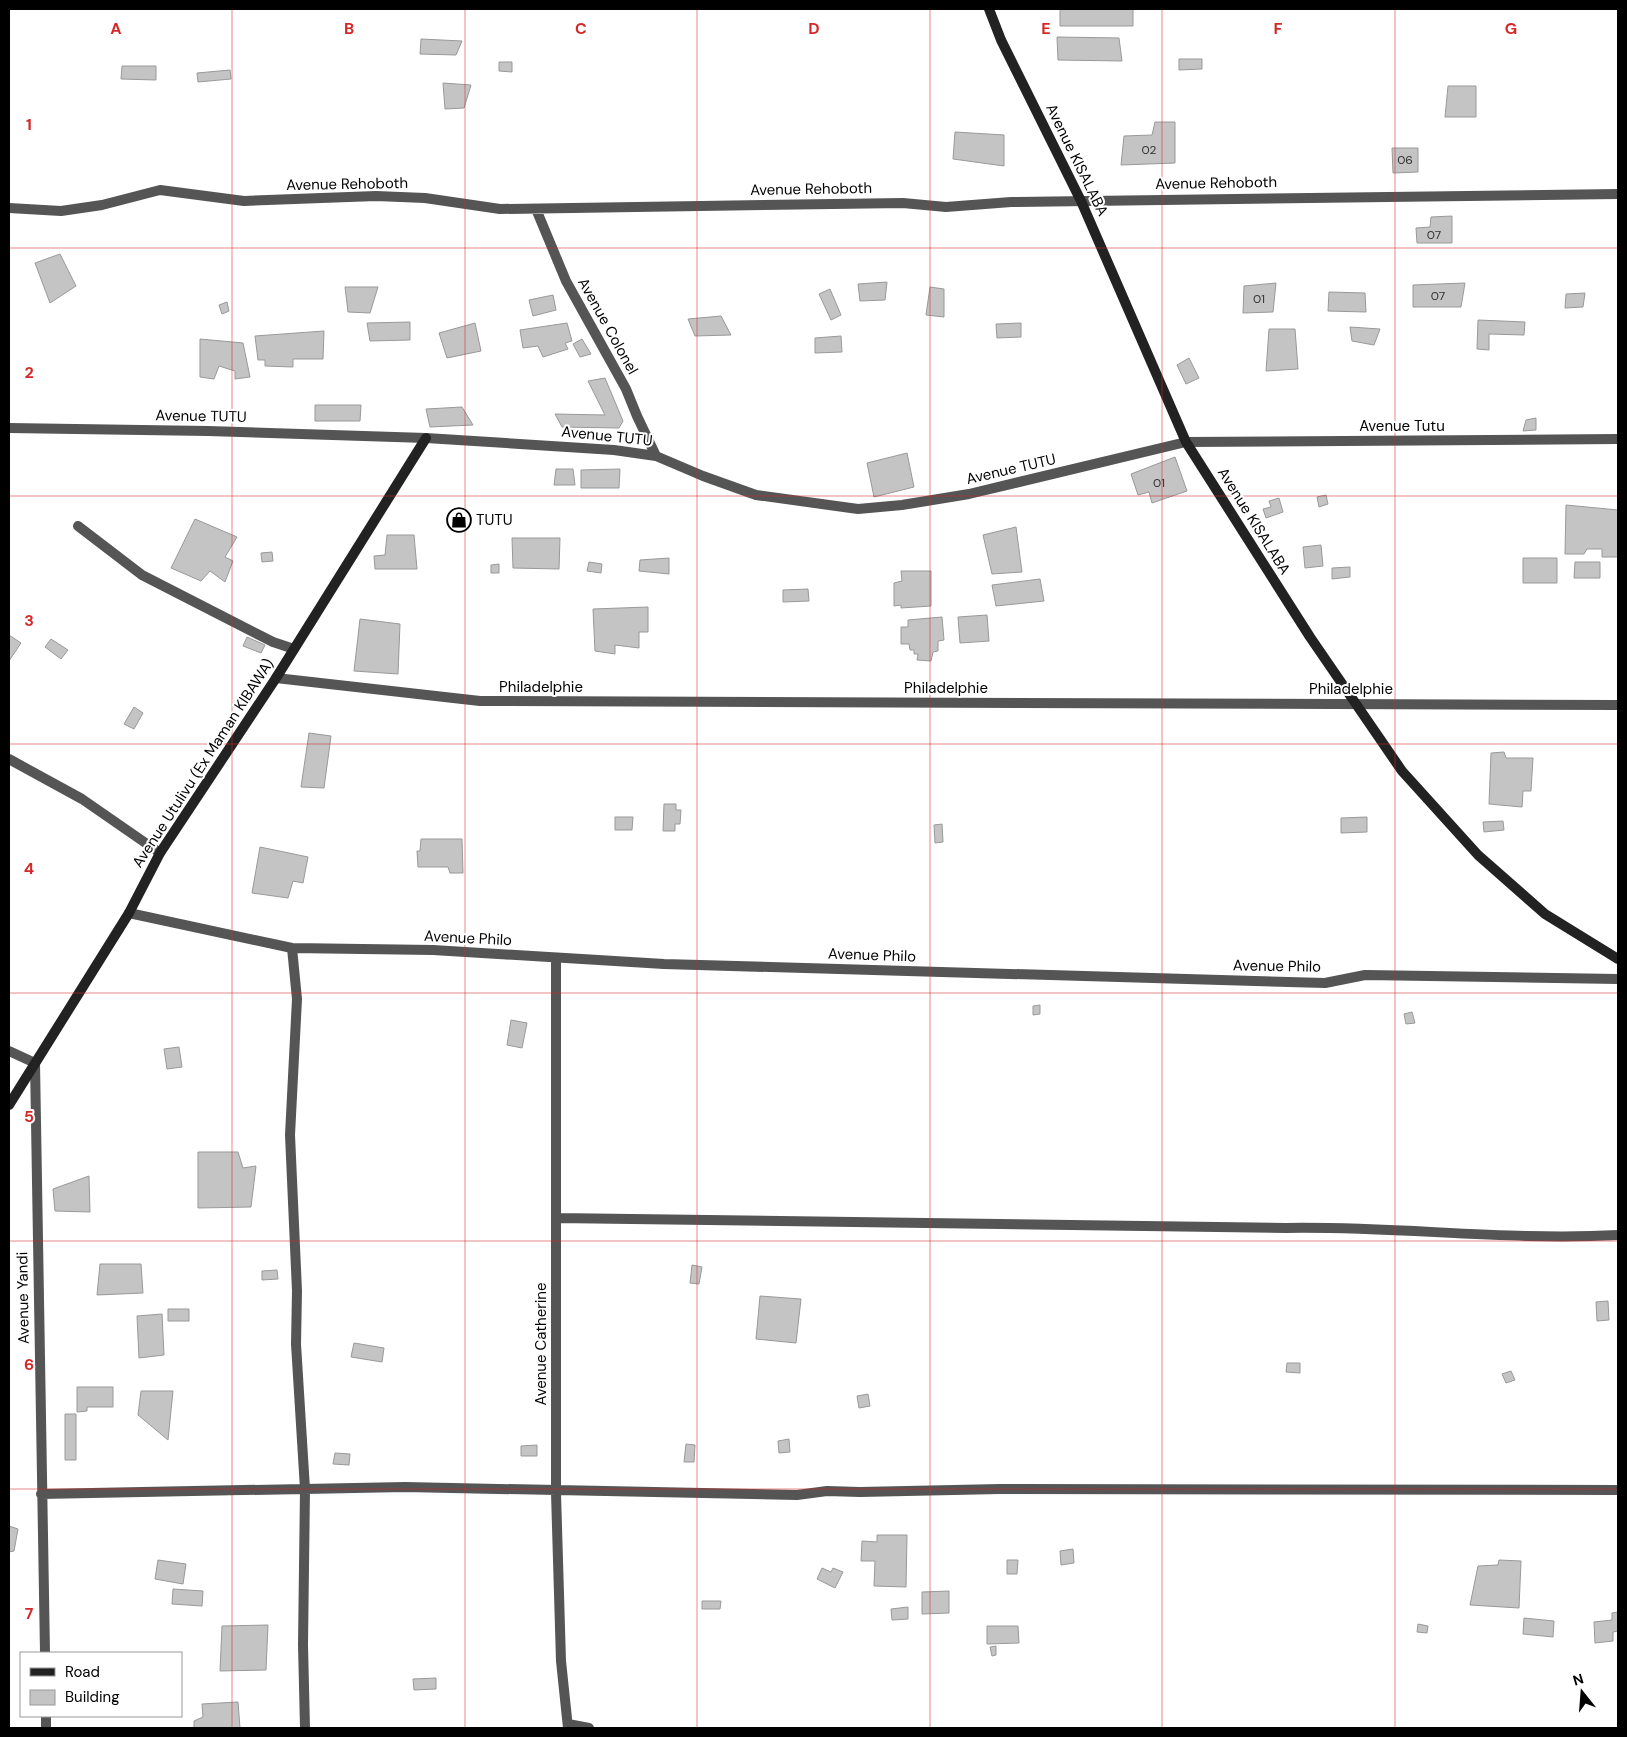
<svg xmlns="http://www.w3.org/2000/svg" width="1627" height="1737" font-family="'DM Sans',sans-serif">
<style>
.building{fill:#c4c4c4;stroke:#999}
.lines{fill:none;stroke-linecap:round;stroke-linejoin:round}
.street{stroke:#555;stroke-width:10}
.secondary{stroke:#222;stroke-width:10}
.grid{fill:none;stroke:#d62828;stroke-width:1;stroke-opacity:0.55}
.labels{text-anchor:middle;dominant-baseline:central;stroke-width:4;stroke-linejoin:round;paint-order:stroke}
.number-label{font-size:12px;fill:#313131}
.street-label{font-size:15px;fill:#000;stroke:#fff}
.poi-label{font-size:15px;fill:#000;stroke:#fff;text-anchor:start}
.grid-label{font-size:16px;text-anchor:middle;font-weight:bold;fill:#d62828;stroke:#fff;stroke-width:4;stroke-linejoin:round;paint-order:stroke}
</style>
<rect width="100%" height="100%" fill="#fff"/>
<!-- building -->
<path class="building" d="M1060,9H1133V26H1060Z
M1057,37L1119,38L1122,61L1058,60Z
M421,39L462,41L456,55L420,54Z
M1179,59H1202V69L1179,70Z
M499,62H512V72L499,71Z
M122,66H156V80L121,79Z
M230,70L231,79L198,82L197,73Z
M443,83L471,85L464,108L445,109Z
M1448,86H1476V117H1445Z
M1155,122H1175V163L1121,165L1124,136L1152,135Z
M955,132L1004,135V166L953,159Z
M1392,148H1418V172L1393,173Z
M1452,216V243H1417L1416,228L1430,227L1431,217Z
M60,254L76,286L50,303L35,263Z
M887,282L885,300L860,301L858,284Z
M1276,283L1273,312L1243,313L1244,286Z
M1465,283L1461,307H1413V285Z
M345,287H378L370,313L348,312Z
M930,287L944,289V317L926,315Z
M830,289L841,315L831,320L819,294Z
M1329,292L1365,293L1366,312L1328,311Z
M1585,293L1583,307L1565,308L1566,294Z
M553,295L556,310L533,316L529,300Z
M227,302L229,311L222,314L219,305Z
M721,316L731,335L695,336L688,319Z
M1478,320L1525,322L1524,335L1489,334V350L1477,349Z
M410,322V340L370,341L367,323Z
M475,323L481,351L447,358L439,333Z
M567,323L572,341L565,343L568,349L543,357L538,346L523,348L520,330Z
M1021,323V337L997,338L996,324Z
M1350,327L1380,329L1374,345L1352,341Z
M1269,329H1295L1298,369L1266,371Z
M324,331L323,359H293V367L265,366V360H258L255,336Z
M841,336L842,352L815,353V338Z
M200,339L243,343L250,377L235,379V371L219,366L214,379L200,377Z
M582,339L591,354L580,357L573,344Z
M1189,358L1199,378L1186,384L1177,365Z
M605,378L623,421L619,428L562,427L555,414L605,415L588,381Z
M315,405H361L360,421H315Z
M462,407L473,425L430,427L426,409Z
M1536,418V430L1523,431L1526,420Z
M907,453L914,487L874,497L867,463Z
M1175,457L1187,491L1152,503L1149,492L1138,495L1131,474Z
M556,469H573L575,485H554Z
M620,469L619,488H581V470Z
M1326,495L1328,504L1319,507L1317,497Z
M1279,498L1283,512L1266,518L1263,509L1271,507L1269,501Z
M1566,505L1618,510V557H1602V549H1587L1584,554H1565Z
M195,519L237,537L225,557L233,561L225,582L210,571L201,581L171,568Z
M1016,527L1022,572L992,574L983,535Z
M387,535H414L417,569H375L374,556L385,555Z
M512,538H560L559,569L513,568Z
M1321,545L1323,566L1305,568L1303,547Z
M272,552L273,561L262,562L261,553Z
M669,558V574L639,571L640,560Z
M1523,558H1557V583H1523Z
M589,562L602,564L601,573L587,571Z
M1575,562H1600V578H1574Z
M499,564V573H491V565Z
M1350,567V577L1332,579V568Z
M901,571H931V606L901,608V605L894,606V583L902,581Z
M1040,579L1044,601L996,606L992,585Z
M808,589L809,601L783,602V590Z
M648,607V632H639V648L615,645V654L595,651L593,609Z
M987,615L989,641L960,643L958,617Z
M942,617L944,640L938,641V651L933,652L931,661L917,660L918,654H914V650H910L909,644H901V627H908V620Z
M360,619L400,624L398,674L354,671Z
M9,635L21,643L9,661Z
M247,637L265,645L261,653L243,646Z
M51,639L68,650L61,659L45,647Z
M134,707L143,713L134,729L124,724Z
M309,733L331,736L324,788L301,787Z
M1504,752L1506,758H1533L1531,791H1523L1522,807L1489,804L1491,753Z
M664,804H676V810H681L680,824H675V831H663Z
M615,817H633L632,830H615Z
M1367,817V832L1341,833V818Z
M1503,821L1504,830L1484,832L1483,822Z
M942,824L943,842L935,843L934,825Z
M421,839H462L463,873H450L448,867H418L417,851H420Z
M260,847L308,857L303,883L293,881L288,898L252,893Z
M1040,1005V1014L1033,1015V1006Z
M1412,1012L1415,1023L1406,1024L1404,1014Z
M511,1020L527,1023L522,1048L507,1045Z
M179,1047L182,1067L167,1069L164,1049Z
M198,1152H238L243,1168L256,1166L251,1207L198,1208Z
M89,1176L90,1212L55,1211L53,1189Z
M100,1264H141L143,1293L97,1295Z
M692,1265L702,1267L699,1284L690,1283Z
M277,1270L278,1279L262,1280V1271Z
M760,1296L801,1299L796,1343L756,1339Z
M1608,1301L1609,1320L1597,1321L1596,1302Z
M168,1309H189V1321H168Z
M162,1314L164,1355L139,1358L137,1316Z
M354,1343L384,1348L382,1362L351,1357Z
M1287,1363H1300V1373L1286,1372Z
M1511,1371L1515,1380L1506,1383L1502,1374Z
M77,1387H113V1407H87V1411L77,1412Z
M141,1391H173L168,1440L138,1415Z
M868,1394L870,1406L859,1408L857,1396Z
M65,1414H76V1460H65Z
M789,1439L790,1452L779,1453L778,1441Z
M686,1444L695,1445L694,1462H684Z
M537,1445V1456H521V1446Z
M335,1453L350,1454L349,1465L333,1464Z
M9,1526L18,1529L14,1551L9,1552Z
M877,1535H907L906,1587L874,1586L875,1561H861L862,1541L877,1542Z
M1073,1549L1074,1563L1061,1565L1060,1551Z
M158,1560L186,1564L183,1584L155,1579Z
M1007,1560H1018L1017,1574H1007Z
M1499,1560L1521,1561L1519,1608L1470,1605L1478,1566L1498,1565Z
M822,1568L831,1572L833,1568L843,1572L835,1588L817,1579Z
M173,1589L203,1591L202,1606L172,1604Z
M949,1591V1613L922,1614V1592Z
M702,1601H721L720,1609H702Z
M908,1607V1619L892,1620L891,1609Z
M1618,1612V1631L1613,1632V1641L1595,1643L1594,1622L1612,1620V1613Z
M1524,1618L1554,1621L1553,1637L1523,1634Z
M1418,1624L1428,1626L1427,1633L1417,1632Z
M268,1625L266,1670L220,1671L222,1626Z
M987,1626H1018L1019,1643L987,1644Z
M996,1646V1655L992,1656L990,1647Z
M436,1678V1689L414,1690L413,1679Z
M238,1702L240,1728H194V1721L203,1717L202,1704Z"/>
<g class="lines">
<!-- street -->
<path class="street" d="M9,208L61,211L102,205L160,190L244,201L376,196L425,198L500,209L903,203L946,207L1011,202L1618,194
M536,209L566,281L626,389L637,416L656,456
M9,428L208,431L426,438L614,450L656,456L703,476L756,495L858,509L902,505L969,494L1186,442L1618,439
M78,526L142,575L273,642L294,649
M276,678L480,701L1618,705
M9,759L82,799L160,853
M129,913L292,948L433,950L664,964L1325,983L1365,975L1618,979
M292,948L297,999L290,1135L297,1291L296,1344L305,1489L303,1645L305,1728
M556,959V1493L561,1661L568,1728
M9,1051L35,1063L45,1653
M556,1218L1286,1228C1397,1226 1508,1241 1618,1235
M41,1494L405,1487L797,1495L827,1491L860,1492L1000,1489L1618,1490
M46,1716V1728
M568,1724L589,1728"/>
<!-- secondary -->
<path class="secondary" d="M989,9L1001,40L1081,201L1186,442L1310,637L1402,771L1478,855L1545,914L1618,959
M9,1105L129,913L160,853L276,678L426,438"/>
</g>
<!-- grid -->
<path class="grid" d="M232,9V1728M465,9V1728M697,9V1728M930,9V1728M1162,9V1728M1395,9V1728M9,248H1618M9,496H1618M9,744H1618M9,993H1618M9,1241H1618M9,1489H1618"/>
<!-- icons -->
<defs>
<g id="shop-ring" transform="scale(1.25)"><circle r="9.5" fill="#fff" stroke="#000" stroke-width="1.5"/><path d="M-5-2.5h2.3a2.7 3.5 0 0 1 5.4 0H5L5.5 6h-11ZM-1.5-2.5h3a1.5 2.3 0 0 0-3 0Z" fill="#000"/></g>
</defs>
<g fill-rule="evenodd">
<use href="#shop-ring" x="459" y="520"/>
</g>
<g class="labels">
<!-- number labels -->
<g class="number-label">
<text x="1149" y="150">02</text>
<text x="1405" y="160">06</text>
<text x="1434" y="235">07</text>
<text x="1438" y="296">07</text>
<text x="1259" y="299">01</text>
<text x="1159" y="483">01</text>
</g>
<!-- street labels -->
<g class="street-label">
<text transform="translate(1077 160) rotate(64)">Avenue KISALABA</text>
<text transform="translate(1216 183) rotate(-1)">Avenue Rehoboth</text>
<text transform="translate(347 184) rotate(-1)">Avenue Rehoboth</text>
<text transform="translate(811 189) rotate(-1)">Avenue Rehoboth</text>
<text transform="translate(608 326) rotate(61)">Avenue Colonel</text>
<text transform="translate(201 416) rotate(1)">Avenue TUTU</text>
<text x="1402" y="426">Avenue Tutu</text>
<text transform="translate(607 436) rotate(6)">Avenue TUTU</text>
<text transform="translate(1011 469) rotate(-13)">Avenue TUTU</text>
<text transform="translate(1254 521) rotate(58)">Avenue KISALABA</text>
<text x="541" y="687">Philadelphie</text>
<text x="946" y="688">Philadelphie</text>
<text x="1351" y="689">Philadelphie</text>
<text transform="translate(203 763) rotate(-57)">Avenue Utulivu (Ex Maman KIBAWA)</text>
<text transform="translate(468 938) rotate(3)">Avenue Philo</text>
<text transform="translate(872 955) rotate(2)">Avenue Philo</text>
<text transform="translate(1277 966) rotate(1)">Avenue Philo</text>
<text transform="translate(23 1298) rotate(-91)">Avenue Yandi</text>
<text transform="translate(541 1344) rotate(-90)">Avenue Catherine</text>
</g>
<!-- poi labels -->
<g class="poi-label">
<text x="476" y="520">TUTU</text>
</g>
</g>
<g class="grid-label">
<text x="116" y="34">A</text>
<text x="349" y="34">B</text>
<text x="581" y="34">C</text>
<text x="814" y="34">D</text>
<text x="1046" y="34">E</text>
<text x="1278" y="34">F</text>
<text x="1511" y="34">G</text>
<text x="29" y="130">1</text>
<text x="29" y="378">2</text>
<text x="29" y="626">3</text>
<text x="29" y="874">4</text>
<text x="29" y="1122">5</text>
<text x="29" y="1370">6</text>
<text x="29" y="1619">7</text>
</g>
<!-- border -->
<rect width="1627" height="1737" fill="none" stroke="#000000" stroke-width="20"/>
<!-- legend -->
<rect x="20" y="1652" width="162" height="65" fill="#ffffff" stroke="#999999"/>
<rect x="30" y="1668" width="25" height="8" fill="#222222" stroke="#999999"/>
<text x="65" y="1677" font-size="15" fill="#000000">Road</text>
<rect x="30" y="1690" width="25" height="15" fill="#c4c4c4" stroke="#999999"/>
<text x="65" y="1702" font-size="15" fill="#000000">Building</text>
<!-- north arrow -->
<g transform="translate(1582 1692) rotate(343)" stroke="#ffffff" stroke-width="4" paint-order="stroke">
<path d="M0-4L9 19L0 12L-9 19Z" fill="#000000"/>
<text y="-8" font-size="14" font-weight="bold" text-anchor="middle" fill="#000000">N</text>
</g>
</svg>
